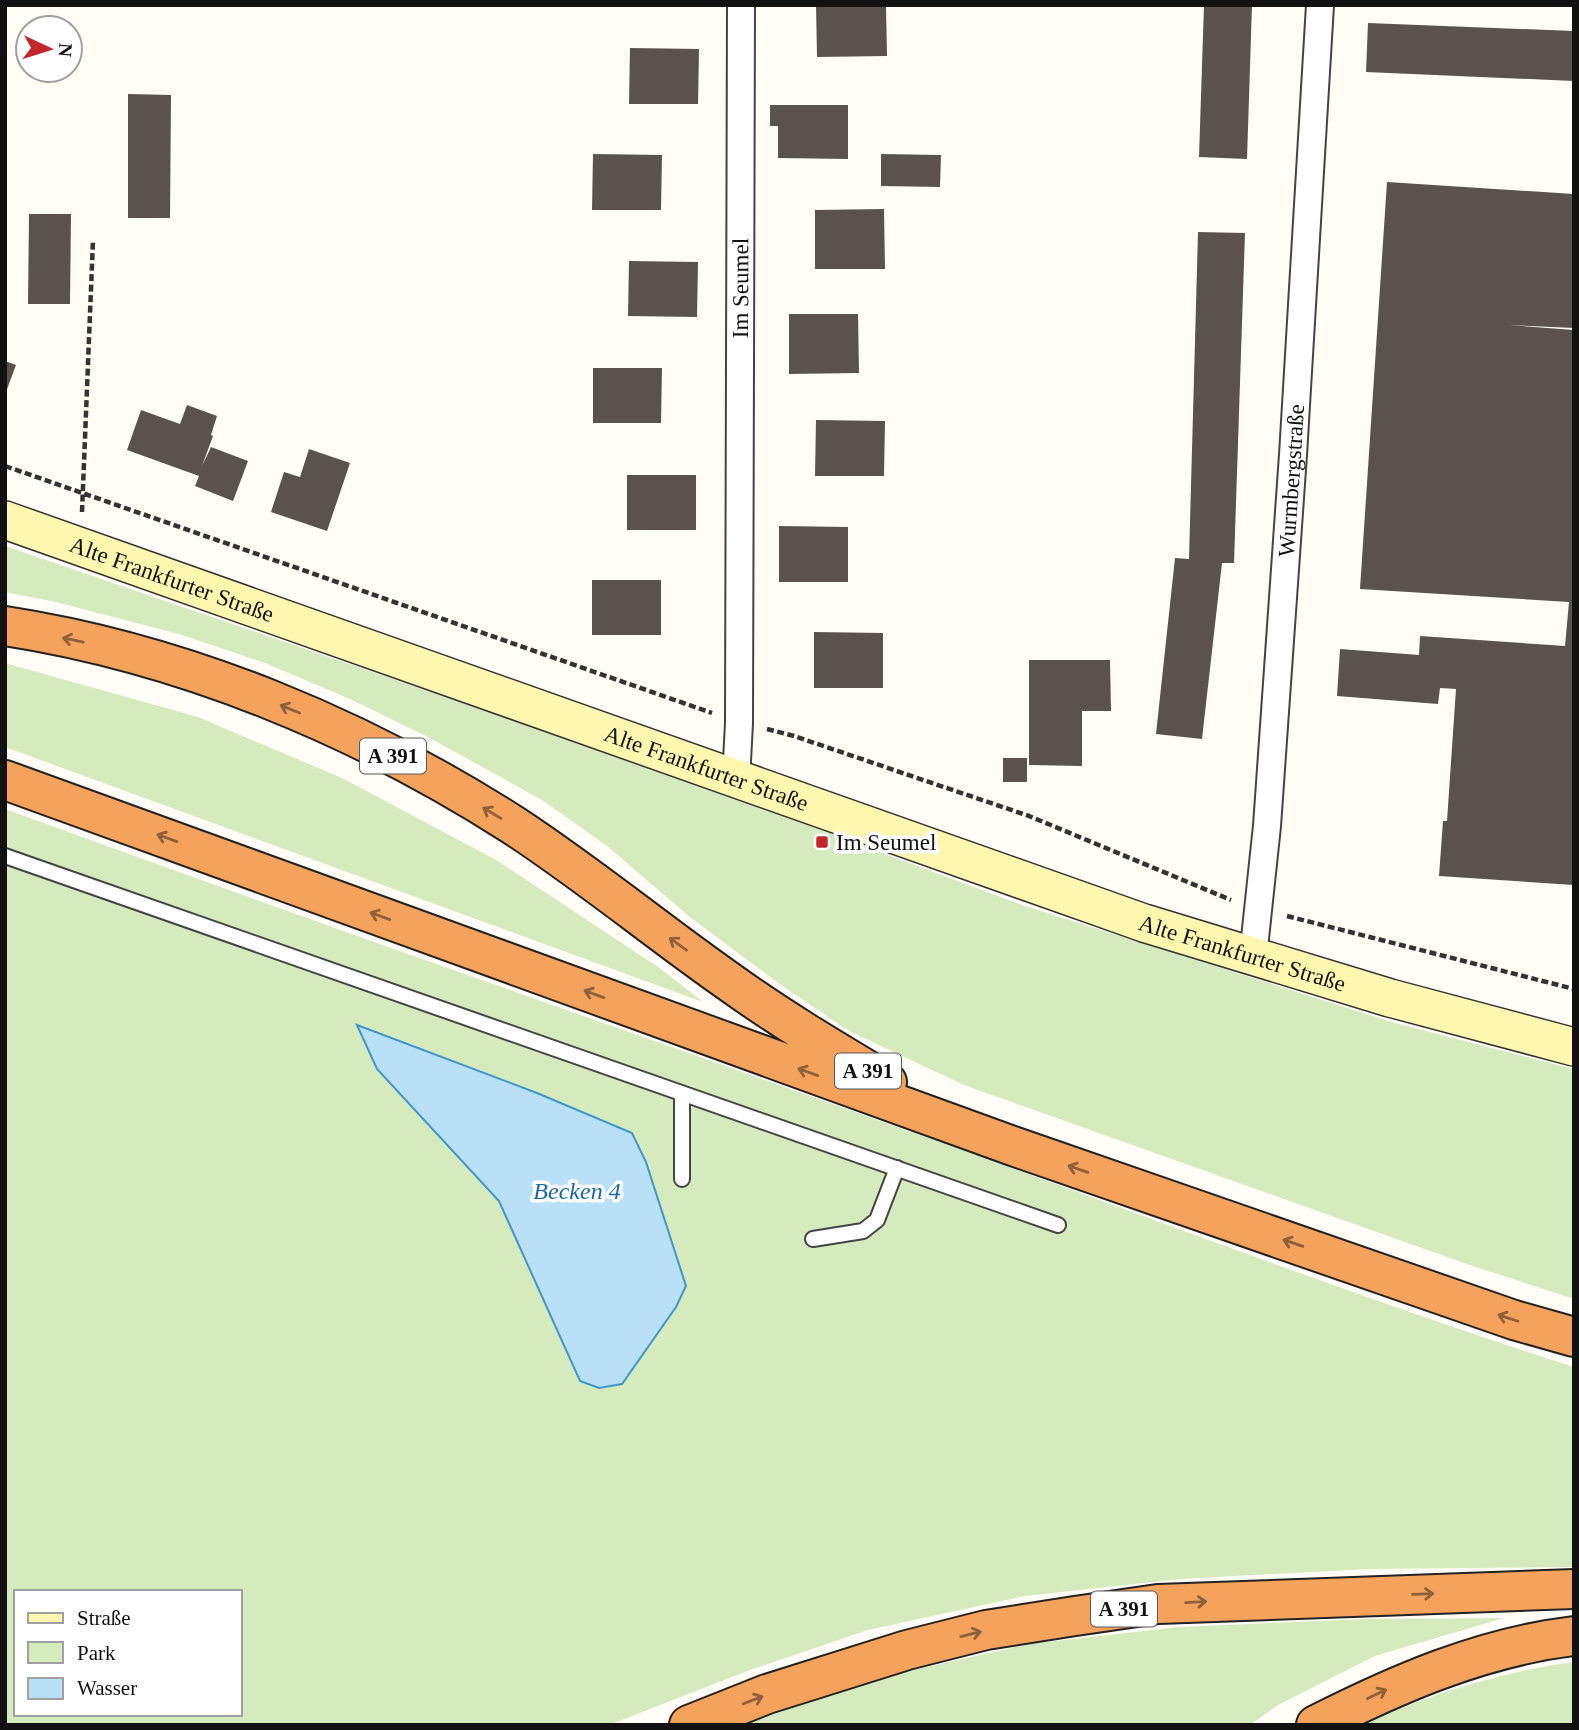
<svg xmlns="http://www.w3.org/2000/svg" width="1579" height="1730" font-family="'Times New Roman',serif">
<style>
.green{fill:#d5ebbd;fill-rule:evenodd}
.water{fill:#b9e0f7;stroke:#3f96cf;stroke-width:2}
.building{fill:#5a524d}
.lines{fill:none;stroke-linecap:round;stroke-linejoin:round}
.lane-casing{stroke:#444;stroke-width:18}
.street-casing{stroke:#444;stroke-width:30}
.secondary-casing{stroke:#333;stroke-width:40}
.highway-casing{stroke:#222;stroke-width:42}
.path{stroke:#333;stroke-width:4.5;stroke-dasharray:7 3.5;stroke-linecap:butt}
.lane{stroke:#fff;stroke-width:14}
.street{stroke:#fff;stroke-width:26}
.secondary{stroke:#fff6b0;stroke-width:37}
.highway{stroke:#f5a25d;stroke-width:38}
.oneway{stroke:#8e613b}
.poi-dot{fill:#c4262e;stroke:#fff;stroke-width:2.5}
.labels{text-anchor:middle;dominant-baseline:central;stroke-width:7;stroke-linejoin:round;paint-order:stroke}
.shield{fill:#fff;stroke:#585858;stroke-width:2}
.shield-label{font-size:21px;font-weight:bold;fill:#111}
.street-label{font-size:23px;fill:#111;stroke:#fff}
.poi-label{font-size:23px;fill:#111;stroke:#fff;text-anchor:start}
.water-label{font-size:24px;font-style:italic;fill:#1768a6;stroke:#fff}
</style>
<rect width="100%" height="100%" fill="#fffdf5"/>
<!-- green -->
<path class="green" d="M5,546L665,772L1025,906L1395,1023L1574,1069V1299L1464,1263L964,1085L849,1031L781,985L691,918L607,846L542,800L426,736L350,699L265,663L182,635L56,602L5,592Z
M5,663L198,717L344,779L498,861L661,969L703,1002L5,747Z
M5,809C320,924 636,1034 951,1146C1158,1220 1364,1300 1574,1367V1567L1368,1569L1180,1579L1025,1596L868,1630L750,1670L609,1725H5ZM632,1133L646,1162L686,1286L676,1307L621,1384L579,1381L499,1201ZM16,1592H240V1714H16Z
M1504,1618L1375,1656L1278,1705L1250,1725H743L878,1678L1029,1644L1179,1627L1366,1619Z
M1574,1662V1725H1361C1429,1694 1500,1672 1574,1662Z"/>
<!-- water -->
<path class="water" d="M357,1025L537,1093L632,1133L646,1162L686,1286L676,1307L622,1384L599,1388L580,1381L499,1201L377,1069Z"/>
<!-- building -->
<path class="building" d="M816,5H886L887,56L817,57Z
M1204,5H1252L1247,159L1199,157Z
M1368,23L1574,31V81L1366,72Z
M630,48L699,49L698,104H629Z
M128,94L171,95L170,218H128Z
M770,105H848V159L778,158V126H770Z
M593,154L662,155L661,210H592Z
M881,154L941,155L940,187L881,186Z
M1387,182L1574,194V328L1508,325L1574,330V885L1439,876L1443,821H1447L1456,689L1440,688L1438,704L1337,696L1340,649L1419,655L1420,636L1565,646L1569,602L1360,589Z
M884,209L885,269H815V210Z
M29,214H71L70,304H28Z
M1198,232L1245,233L1234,563H1222L1202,739L1156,734L1175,558L1189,559Z
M629,261L698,262L697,317L628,316Z
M789,314H858L859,373L789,374Z
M5,361L16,365L6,392H5Z
M593,368H662L661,423H593Z
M187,405L217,416L211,435L213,436L202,466L211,447L248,461L233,501L195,486L199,476L127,450L141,410L180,424Z
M816,420L885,421L884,476H815Z
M309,449L350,463L327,531L271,512L284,472L300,477Z
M627,475H696V530H627Z
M779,526L848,527V582H779Z
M592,580H661V635H592Z
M814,632L883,633V688H814Z
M1029,660H1110L1111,711H1082V766L1029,765Z
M1003,758H1027V782H1003Z"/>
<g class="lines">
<!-- lane casing -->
<g class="lane-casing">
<path id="lane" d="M5,856L1058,1225
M682,1093V1179
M813,1239L863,1231L877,1220L897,1168"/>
</g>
<!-- street casing -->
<g class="street-casing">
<g id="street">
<path id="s1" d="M736,780L739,723L741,5"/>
<path id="s2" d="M1253,957L1267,826L1293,455L1320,5"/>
</g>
</g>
<!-- secondary casing -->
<g class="secondary-casing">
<g id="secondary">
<path id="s3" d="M5,520L1144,923L1390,998L1574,1047"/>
</g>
</g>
<!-- highway casing -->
<g class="highway-casing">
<path id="highway" d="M5,626C185,654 360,727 513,825C588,874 658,932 731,983C781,1019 835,1051 887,1082
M5,780L1010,1145L1514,1320L1574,1337
M689,1725L767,1694L907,1650L986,1630L1075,1616L1158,1604L1574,1589
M1316,1725C1397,1684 1482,1647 1574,1636"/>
</g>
<!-- path -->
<path class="path" d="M5,466L712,713
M82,512L93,240
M767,729L794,736L1029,816L1231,900
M1287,916L1574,989"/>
<!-- lane -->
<use href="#lane" class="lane"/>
<!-- street -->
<use href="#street" class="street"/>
<!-- secondary -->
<use href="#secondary" class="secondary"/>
<!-- highway -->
<use href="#highway" class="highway"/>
</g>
<!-- one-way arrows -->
<defs><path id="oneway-shaft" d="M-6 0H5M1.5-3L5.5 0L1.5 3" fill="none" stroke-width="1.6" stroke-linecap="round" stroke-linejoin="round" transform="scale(1.75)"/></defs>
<g class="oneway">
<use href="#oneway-shaft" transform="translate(73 640) rotate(-168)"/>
<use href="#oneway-shaft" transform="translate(290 709) rotate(-158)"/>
<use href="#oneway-shaft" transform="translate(492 813) rotate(-149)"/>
<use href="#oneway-shaft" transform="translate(167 838) rotate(-160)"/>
<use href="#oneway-shaft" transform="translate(380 916) rotate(-160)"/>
<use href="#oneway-shaft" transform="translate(678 944) rotate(-144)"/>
<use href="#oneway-shaft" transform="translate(594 994) rotate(-160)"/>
<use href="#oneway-shaft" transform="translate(808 1072) rotate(-160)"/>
<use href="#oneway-shaft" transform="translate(1078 1169) rotate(-161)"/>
<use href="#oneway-shaft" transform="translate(1293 1243) rotate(-161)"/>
<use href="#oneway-shaft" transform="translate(1508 1318) rotate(-162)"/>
<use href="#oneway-shaft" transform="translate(1423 1594) rotate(-2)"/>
<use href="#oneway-shaft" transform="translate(1196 1602) rotate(-3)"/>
<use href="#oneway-shaft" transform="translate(971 1634) rotate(-14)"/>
<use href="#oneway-shaft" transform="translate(1377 1694) rotate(-26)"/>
<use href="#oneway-shaft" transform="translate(753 1700) rotate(-21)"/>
</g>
<!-- markers -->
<rect class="poi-dot" x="815" y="835" width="14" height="14" rx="3.5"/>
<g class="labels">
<!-- shield labels -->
<g class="shield">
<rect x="360" y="738.5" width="66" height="35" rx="5"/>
<rect x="835" y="1053.5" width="66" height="35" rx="5"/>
<rect x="1091" y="1591.5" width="66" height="35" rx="5"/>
</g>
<g class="shield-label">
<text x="393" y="756">A 391</text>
<text x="868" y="1071">A 391</text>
<text x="1124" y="1609">A 391</text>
</g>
<!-- street labels -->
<g class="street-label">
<text stroke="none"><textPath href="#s1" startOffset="492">Im Seumel</textPath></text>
<text stroke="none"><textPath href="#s2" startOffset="478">Wurmbergstraße</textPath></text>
<text stroke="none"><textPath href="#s3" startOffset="177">Alte Frankfurter Straße</textPath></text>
<text stroke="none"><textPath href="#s3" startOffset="744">Alte Frankfurter Straße</textPath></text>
<text stroke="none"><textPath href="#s3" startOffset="1311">Alte Frankfurter Straße</textPath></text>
</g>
<!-- poi labels -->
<g class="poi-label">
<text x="836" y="842">Im Seumel</text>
</g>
<!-- water labels -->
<g class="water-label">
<text x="577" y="1191">Becken 4</text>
</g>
</g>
<!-- border -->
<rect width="1579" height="1730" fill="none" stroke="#111111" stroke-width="14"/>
<!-- legend -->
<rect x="14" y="1590" width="228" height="126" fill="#ffffff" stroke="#a0a0a0" stroke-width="2"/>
<rect x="28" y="1613" width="35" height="10" fill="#fff6b0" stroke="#a0a0a0" stroke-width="2"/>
<text x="77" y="1625" font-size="21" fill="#111111">Straße</text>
<rect x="28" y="1642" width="35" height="21" fill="#d5ebbd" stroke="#a0a0a0" stroke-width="2"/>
<text x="77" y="1660" font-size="21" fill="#111111">Park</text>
<rect x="28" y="1678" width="35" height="21" fill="#b9e0f7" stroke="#a0a0a0" stroke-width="2"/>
<text x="77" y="1695" font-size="21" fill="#111111">Wasser</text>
<!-- north arrow -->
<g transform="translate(49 49) rotate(94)"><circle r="33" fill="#ffffff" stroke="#a0a0a0" stroke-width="2"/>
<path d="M0-5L12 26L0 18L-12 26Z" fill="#c4262e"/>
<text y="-10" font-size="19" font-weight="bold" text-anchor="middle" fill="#111111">N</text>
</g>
</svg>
